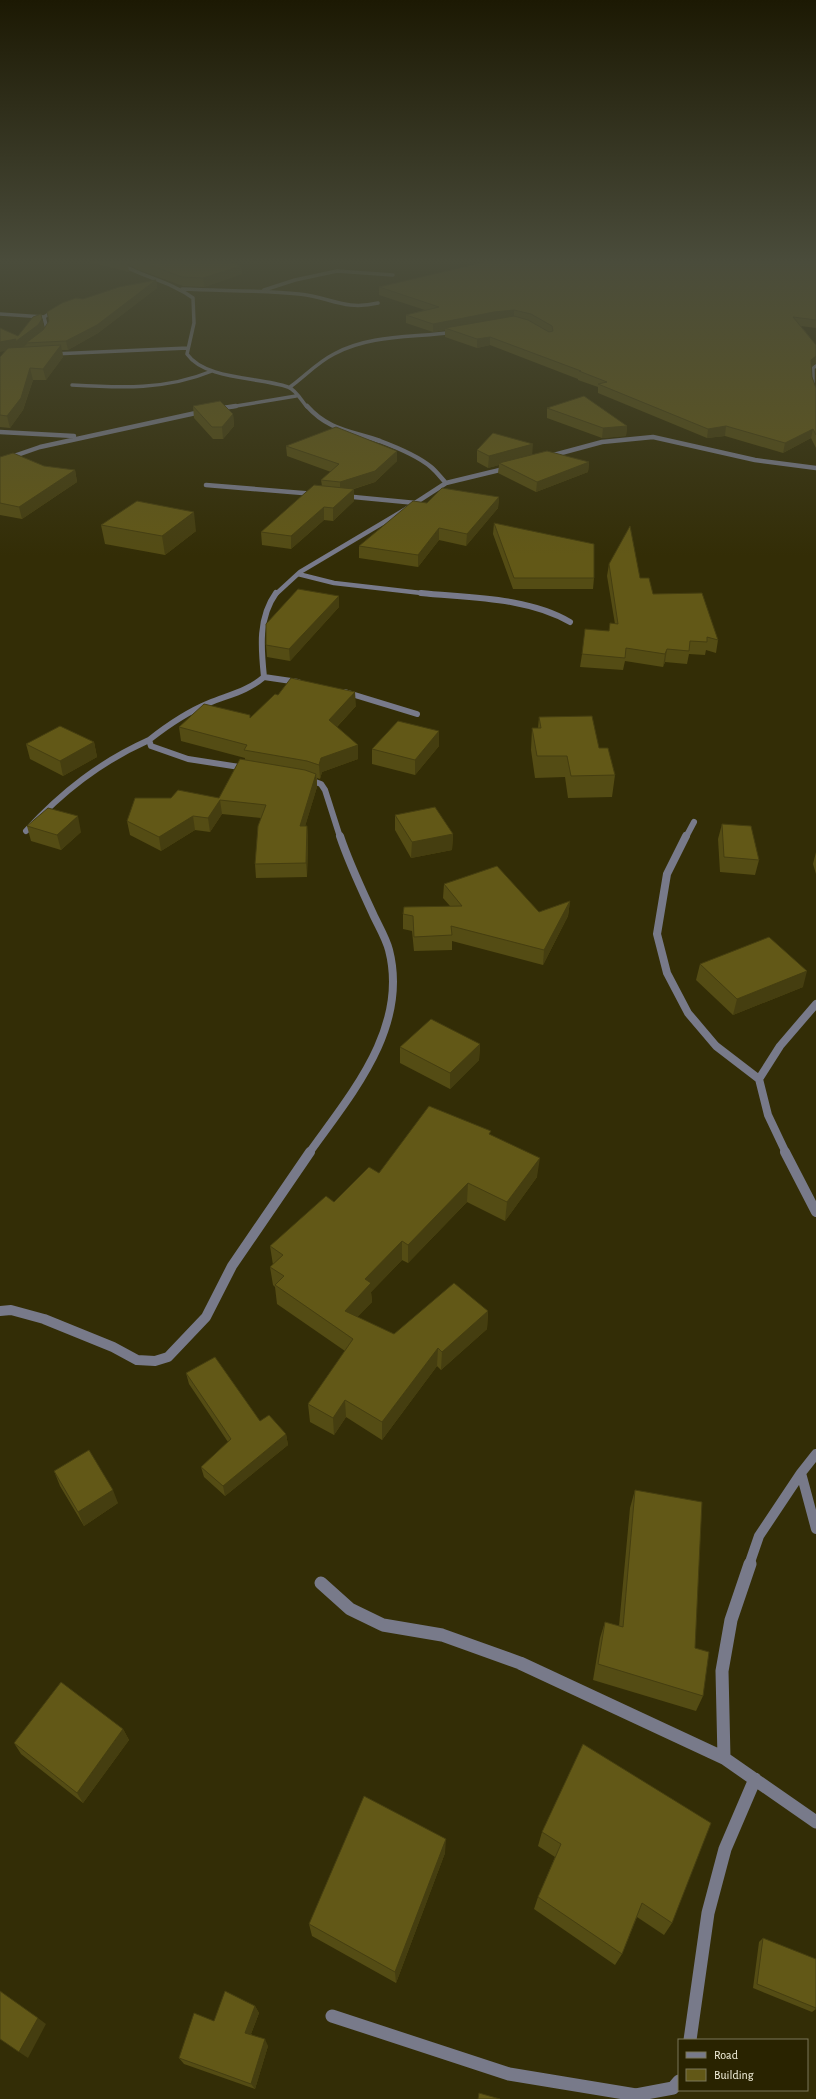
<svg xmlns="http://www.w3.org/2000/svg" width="816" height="2099" font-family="'Alegreya Sans',sans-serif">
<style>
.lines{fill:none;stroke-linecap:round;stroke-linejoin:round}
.minor-far5{stroke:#787a8a;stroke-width:3.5}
.minor-far4{stroke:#787a8a;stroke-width:4.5}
.minor-far3{stroke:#787a8a;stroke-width:6}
.minor-far2{stroke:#787a8a;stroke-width:8}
.minor-far1{stroke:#787a8a;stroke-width:10}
.minor{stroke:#787a8a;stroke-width:13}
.wall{fill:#544c14}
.shaded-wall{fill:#453e10}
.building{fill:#625817;stroke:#453e10}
</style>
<rect width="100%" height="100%" fill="#332d06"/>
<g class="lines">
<!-- minor-far5 -->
<path class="minor-far5" d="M117,262C141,277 170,281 193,298L194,323L187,354C205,380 260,377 288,387C295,389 302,401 307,407
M182,289C221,291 261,290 299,294C330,297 344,311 378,303
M264,290L295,280L337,271L393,275
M0,314L44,317
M44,334L47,329L44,317L57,309
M53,354L188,348
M816,366L813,368V385L816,394
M72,385C121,388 166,390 212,371
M290,387C305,376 318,362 334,354C371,334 414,338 454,332
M230,407L296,396"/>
<!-- minor-far4 -->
<path class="minor-far4" d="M216,409L236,406
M0,432L74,436
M550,456L602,442L653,437L755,460L816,468
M0,461L40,447L205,411
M446,483L508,468
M206,485L315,494
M343,496L416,503
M298,574L334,583L430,594
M276,594L300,572L406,509L446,483C441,478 437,472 431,467C418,456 396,447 380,441C351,431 328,430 307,406"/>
<!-- minor-far3 -->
<path class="minor-far3" d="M421,593C469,598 528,597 570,622
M264,677L298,682
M345,692L417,714
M246,768L188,759L151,746L149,740C168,725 187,712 209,703C228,695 248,691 264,677C261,648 258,618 276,593
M307,779L321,784L325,790L340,837
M26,831C62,792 100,762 149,740
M686,837L694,822"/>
<!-- minor-far2 -->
<path class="minor-far2" d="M686,836L667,874L657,934L667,973L688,1013L716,1046L759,1079
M309,1153C351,1094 409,1028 389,950C386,938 378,925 373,914C361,888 349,863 340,836
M786,1153L768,1115L759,1079L780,1046L816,1004"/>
<!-- minor-far1 -->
<path class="minor-far1" d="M785,1152L816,1212
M0,1311L11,1310L44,1319L113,1347L137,1360L155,1361L168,1357L206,1317L232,1266L310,1152
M801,1473L816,1529
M749,1565L759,1536L801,1473L816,1454"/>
<!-- minor -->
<path class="minor" d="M321,1583L350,1609L383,1625L442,1635L520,1663L724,1758L816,1822
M724,1758L722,1671L731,1620L750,1564
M332,2016L509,2074L636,2095L673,2088L679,2081
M690,2040L708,1913L725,1849L755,1779"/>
</g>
<!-- wall -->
<path class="wall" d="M90,262H230L241,266L242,274L204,287L183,286L137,269L128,264L129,272Z
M482,262H816V328L801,326L816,345V363L812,367V377L816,388V448L811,438L783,453L725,436L707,438L598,393V387L578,380V379L490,345L477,348L445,337V330L433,332L406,323V315L425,310L379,295V287L483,263Z
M156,280L157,288L98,333L68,350H62L63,357L46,380H33L23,410L10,428L0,427V357L18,336L42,319L44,328L42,330L83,299Z
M193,406L233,414L234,426L223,439H213L194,418Z
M547,408L627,426L626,436L602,438L547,418Z
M286,446L397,451V461L375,482L354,489V501L333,521L324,520L291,549L262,545L261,532L322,486L321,480L331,472L287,456Z
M477,450L532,455L589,462L588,472L536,492L498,473L499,465L488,468L477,462Z
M0,457L44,466L75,470L77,482L22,519L0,515Z
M499,497L498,508L466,546L439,540L418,567L359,558V546L427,503Z
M494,523L594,578L593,589H513L493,534Z
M101,525L196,531L165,555L105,544Z
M609,564L640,578L653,594L718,640L716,653L706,650L705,655L689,654L687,664L665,662L663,667L625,661L623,670L580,667L582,654L609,631L615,624L607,576Z
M339,596V607L290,661L267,657L266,645Z
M356,706L337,727L358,759L322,772L320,779L317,778V787L305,826H307L308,840L307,877L256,878L255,864L261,818L222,814L210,832L195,830L161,851L130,835L127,821L171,798H219L245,760V758L181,741L179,727L250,718Z
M539,717L599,748L615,775L612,797L568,798L565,777L535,778L531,750L532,728H538Z
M439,731V746L415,775L372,764V749Z
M94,742L97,757L63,776L30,759L26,744Z
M395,815L453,834L452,850L411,858L395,830Z
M722,824L759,860L755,875L720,872L718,839Z
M27,826L81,832L61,850L31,841Z
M816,852V874L813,864Z
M444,884L539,912L570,901L568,916L543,965L452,941V950L414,951L412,931L403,929V914L450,906L443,898Z
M700,964L803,987L733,1015L696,980Z
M480,1044L479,1060L450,1089L400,1063V1047Z
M490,1135L537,1177L505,1221L467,1202L408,1263L402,1260L371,1292L372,1302L357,1317L394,1334L488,1311L487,1329L441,1370L437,1366L382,1440L346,1417L334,1435L310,1422L308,1404L345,1351L277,1304L275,1287L273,1285L270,1267L273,1265L270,1246L334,1202L379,1173Z
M186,1373L260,1421L286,1434L288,1445L225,1496L204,1477L201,1467L228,1442L189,1384Z
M54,1471L118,1503L84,1526L60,1486Z
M635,1490L695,1648L703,1696L696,1711L593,1680L600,1638L605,1622L619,1626L630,1508Z
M123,1729L129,1740L83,1803L21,1754L14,1743Z
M583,1744L672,1923L664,1935L637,1917L622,1954L615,1965L534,1909L538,1897L555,1857L538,1846L542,1832Z
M445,1853L396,1983L312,1936L309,1924Z
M763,1938L816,2009L812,2012L753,1988L759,1942Z
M255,2006L259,2013L251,2034L268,2046L255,2089L184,2064L179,2058L214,2021Z"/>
<!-- shaded-wall -->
<path class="shaded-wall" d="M241,266L242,274L204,287L203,278Z
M156,280L157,288L98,333L68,350L66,341Z
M514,310V318L445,328V330L433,332V324L494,312Z
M42,319L44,328L40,335L26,343L27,344L17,352L16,349L0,352V342L16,339Z
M490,337V345L477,348V339Z
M61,345L63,357L46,380L43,369Z
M816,356V363L810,368L811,360Z
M30,368L33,380L23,410L10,428L7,416Z
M233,414L234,426L223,439L222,427Z
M627,426L626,436L602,438L603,428Z
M726,426L725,436L707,438L708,429Z
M813,429L811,438L783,453L785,443Z
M533,444L532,457L499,463V465L488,468L489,456Z
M397,451V461L375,482L340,493V482Z
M589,462L588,472L536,492L537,482Z
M75,470L77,482L22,519L19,507Z
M354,489V501L333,521V508Z
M499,497L498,508L466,546L467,534Z
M324,507V520L291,549V536Z
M194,512L196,531L165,555L162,536Z
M439,528V540L418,567V555Z
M339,596V607L290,661L289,649Z
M667,649L665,662L663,667L665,654Z
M355,692L356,706L330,734L329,720Z
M439,731V746L415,775V760Z
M94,742L97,757L63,776L60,761Z
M358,745V759L322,772L320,779L319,765L321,758Z
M316,774L317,787L301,840L300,826Z
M220,800L222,814L210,832L208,818Z
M78,816L81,832L61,850L57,835Z
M193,816L195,830L161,851L159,837Z
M307,826L308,840L307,877L306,863Z
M453,834L452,850L411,858L412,842Z
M570,901L568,916L543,965L544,950Z
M807,971L803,987L733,1015L737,999Z
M480,1044L479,1060L450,1089V1073Z
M540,1158L537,1177L505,1221L507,1202Z
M468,1183L467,1202L408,1263V1245Z
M402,1241V1260L371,1292L372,1302L346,1329L345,1311L365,1279Z
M488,1311L487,1329L441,1370L442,1352Z
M438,1348L437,1366L382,1440V1422Z
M345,1400L346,1417L334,1435L333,1418Z
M286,1434L288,1445L225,1496L223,1486Z
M113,1490L118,1503L84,1526L78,1512Z
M123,1729L129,1740L83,1803L77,1793Z
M446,1839L445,1853L396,1983L395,1972Z
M255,2006L259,2013L249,2039L245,2033Z
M38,2018L46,2024L28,2058L19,2052Z
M265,2039L268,2046L255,2089L251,2084Z"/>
<!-- building -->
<path class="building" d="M142,262H230L241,266L203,278L182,277Z
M485,262H816V320L793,317L816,345V356L811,360L812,377L816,388V435L813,429L785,443L726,426L708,429L598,384L607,382L579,371H581L490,337L477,339L445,328L514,316L528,320L549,332L553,331L552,326L531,314L514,310L494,312L433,324L406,315L439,307L379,287Z
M156,280L97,325L66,341L26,343L43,330L49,321L47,312L62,303L76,298L83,299L119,287Z
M41,314L42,319L38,325L15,342L16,339L0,342V328L18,336L33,317Z
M61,345L43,369L30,368L21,398L7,416L0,415V357L8,348Z
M584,396L627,426L603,428L547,408Z
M220,401L233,414L222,427H212L193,406Z
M336,427L397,451L375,471L340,482L321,480L339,464L286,446Z
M493,433L533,444L489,456L477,450Z
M547,451L589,462L537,482L499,463Z
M13,453L44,466L75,470L19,507L0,503V457Z
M314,485L354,489L333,508L324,507L291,536L261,532Z
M442,488L499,497L467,534L439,528L418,555L359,546L413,501L427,503Z
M137,501L194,512L162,536L101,525Z
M494,523L594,544V578H514Z
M630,526L640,578H649L653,594L702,593L718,640L707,637V642L690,641L689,651L667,649L665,654L626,648L625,658L582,654L585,629L609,631L610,623L618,624L609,564Z
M298,589L339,596L289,649L266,645V624Z
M291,678L355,692L329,720L358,745L321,758L319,765L307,761L244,750L247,745L179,727L204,704L250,715V718L275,694L278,695Z
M592,716L599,748H608L615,775L571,776L567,756H537L532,728H541L539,717Z
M398,721L439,731L415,760L372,749Z
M60,726L94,742L60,761L26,744Z
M240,759L305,770L316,774L300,826H307L306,863L255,864L258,826L266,805L220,800L208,818L193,816L159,837L127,821L135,798H171L178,790L219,798Z
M435,807L453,834L412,842L395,815Z
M48,808L78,816L57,835L27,826Z
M722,824L751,826L759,860L724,857Z
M497,866L539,912L570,901L544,950L451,926L452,935L414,937L413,916L403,914L404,907L462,906L444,884Z
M769,937L807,971L737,999L700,964Z
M431,1019L480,1044L450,1073L400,1047Z
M429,1106L491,1131L489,1134L540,1158L507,1202L468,1183L408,1245L402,1241L365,1279L371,1283L345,1311L394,1334L454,1283L488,1311L442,1352L438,1348L382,1422L345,1400L333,1418L308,1404L353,1339L275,1285L284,1276L270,1267L283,1255L270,1246L326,1196L334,1202L369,1167L379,1173Z
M215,1357L260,1421L269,1415L286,1434L223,1486L201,1467L231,1439L186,1373Z
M89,1450L113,1490L78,1512L54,1471Z
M635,1490L702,1502L695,1648L709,1652L703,1696L598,1664L605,1622L623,1627Z
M61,1682L123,1729L77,1793L14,1743Z
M583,1744L711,1823L672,1923L642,1903L622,1954L538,1897L561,1844L542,1832Z
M364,1796L446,1839L395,1972L309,1924Z
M763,1938L816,1959V2008L757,1984Z
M0,1991L38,2018L19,2052L0,2039Z
M225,1991L255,2006L245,2033L265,2039L251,2084L179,2058L194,2013L214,2021Z
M479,2093L500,2099H478Z"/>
<!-- sky -->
<linearGradient id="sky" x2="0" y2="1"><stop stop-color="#1c1903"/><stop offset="0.47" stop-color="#4a4c3b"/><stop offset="1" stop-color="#4a4c3b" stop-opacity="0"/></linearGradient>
<rect width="816" height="556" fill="url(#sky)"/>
<!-- legend -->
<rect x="678" y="2039" width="130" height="52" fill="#292300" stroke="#7b7759"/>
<rect x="686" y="2052" width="20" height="6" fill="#787a8a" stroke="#7b7759"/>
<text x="714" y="2059" font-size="12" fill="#f7f4df">Road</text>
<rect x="686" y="2069" width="20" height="12" fill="#625817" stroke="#7b7759"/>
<text x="714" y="2079" font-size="12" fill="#f7f4df">Building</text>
</svg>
